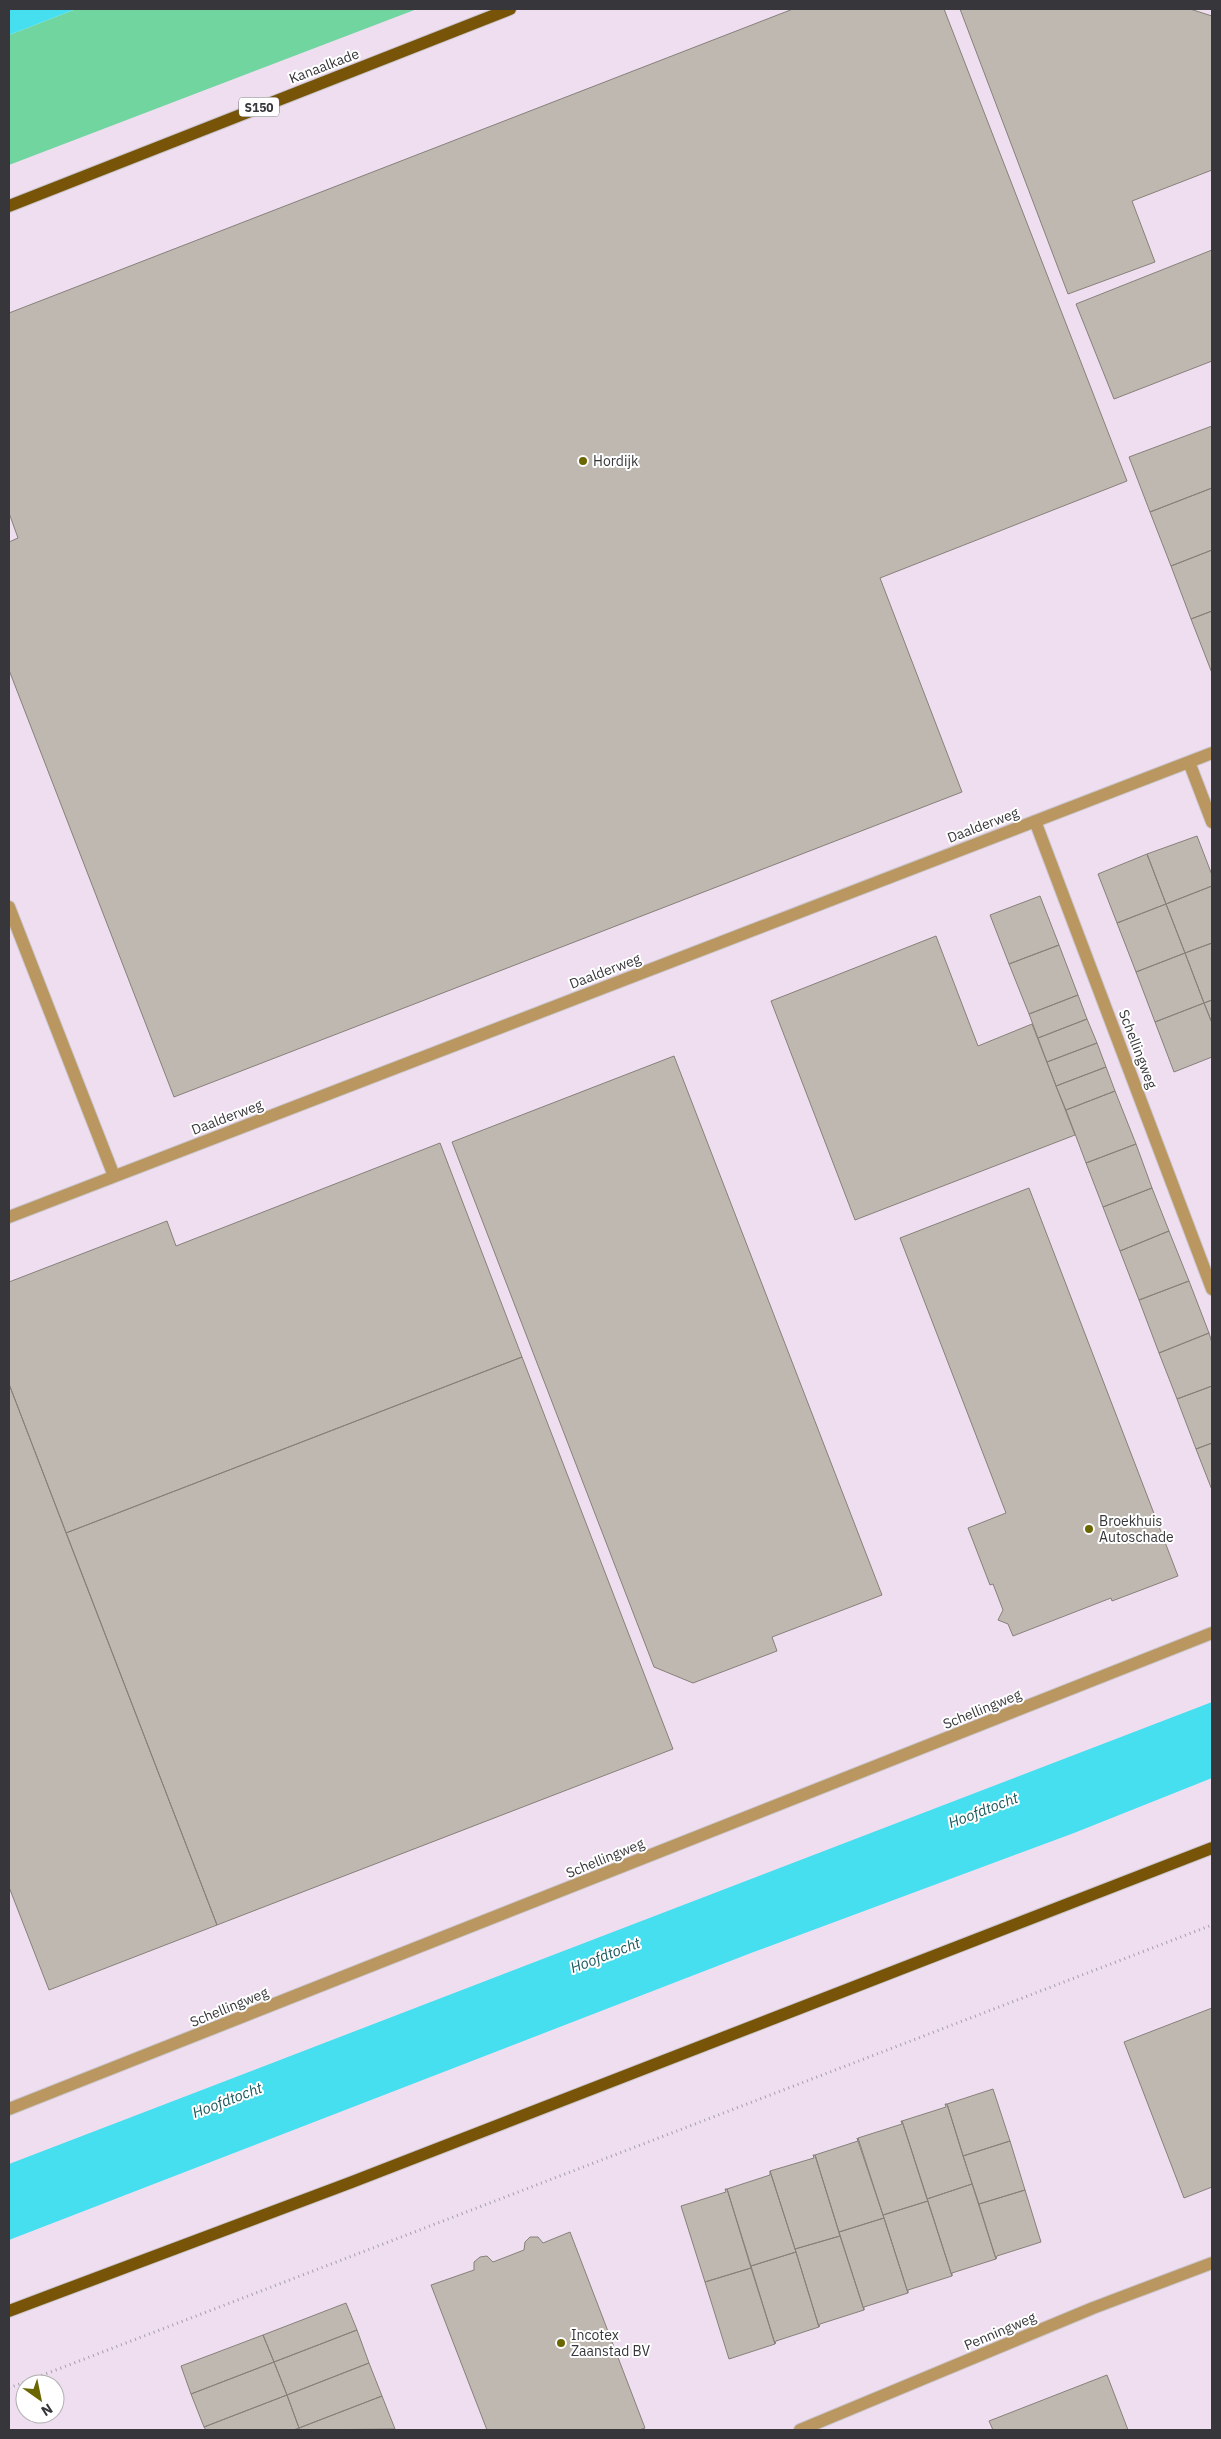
<svg xmlns="http://www.w3.org/2000/svg" width="1221" height="2439" font-family="'IBM Plex Sans',sans-serif">
<style>
.industrial{fill:#efdef0;fill-rule:evenodd}
.green{fill:#71d5a0}
.water{fill:#46dfef}
.building{fill:#bfb8b0;stroke:#87817a}
.lines{fill:none;stroke-linecap:round;stroke-linejoin:round}
.minor-casing{stroke:#cbc8d0;stroke-width:14}
.major-casing{stroke:#cbc8d0;stroke-width:14}
.path{stroke:#a3a0a8;stroke-width:3;stroke-dasharray:1 4;stroke-linecap:butt}
.minor{stroke:#ba9760;stroke-width:12}
.major{stroke:#785408;stroke-width:12}
.poi-dot{fill:#6a6700;stroke:#fff;stroke-width:2}
.labels{text-anchor:middle;dominant-baseline:central;stroke-width:4;stroke-linejoin:round;paint-order:stroke}
.shield{fill:#fff;stroke:#737275;stroke-width:1}
.shield-label{font-size:12px;font-weight:bold;fill:#37363a}
.street-label{font-size:14px;fill:#37363a;stroke:#fff}
.poi-label{font-size:14px;fill:#37363a;stroke:#fff;text-anchor:start}
.water-label{font-size:15px;font-style:italic;fill:#19585e;stroke:#fff}
</style>
<rect width="100%" height="100%" fill="#f0ecf6"/>
<!-- industrial -->
<path class="industrial" d="M231,9H1212V2430H9V93ZM25,2384H55V2414H25Z"/>
<!-- green -->
<path class="green" d="M76,9H417L9,165V35Z"/>
<!-- water -->
<path class="water" d="M9,9H76L9,35Z
M1212,1702V1778L1074,1833L751,1953L9,2240V2164Z"/>
<!-- building -->
<path class="building" d="M793,9H944L1127,481L880,578L962,792L174,1097L9,670V542L18,538L9,513V313Z
M960,9H1190L1212,16V170L1132,201L1155,262L1068,294Z
M1212,250V361L1114,399L1076,304Z
M1212,426V488L1150,512L1129,457Z
M1212,488V550L1171,566L1150,512Z
M1212,550V611L1191,619L1171,566Z
M1212,611V673L1191,619Z
M1197,836L1212,875V886L1166,904L1147,854Z
M1147,854L1166,904L1117,923L1098,874Z
M1212,886V943L1185,953L1166,904Z
M1040,896L1059,945L1009,964L990,915Z
M1166,904L1185,953L1136,972L1117,923Z
M936,936L978,1046L1032,1024L1075,1135L855,1220L771,1001Z
M1212,943V1000L1204,1003L1185,953Z
M1059,945L1078,995L1029,1014L1009,964Z
M1185,953L1204,1003L1155,1022L1136,972Z
M1078,995L1087,1019L1038,1038L1029,1014Z
M1212,1000V1023L1204,1003Z
M1204,1003L1212,1023V1057L1174,1072L1155,1022Z
M1087,1019L1097,1043L1047,1062L1038,1038Z
M1097,1043L1106,1067L1056,1086L1047,1062Z
M674,1056L882,1595L772,1637L777,1651L693,1683L654,1667L452,1142Z
M1106,1067L1115,1091L1066,1110L1056,1086Z
M1115,1091L1136,1144L1086,1163L1066,1110Z
M440,1143L522,1357L66,1533L9,1384V1282L167,1221L176,1246Z
M1136,1144L1152,1188L1103,1207L1086,1163Z
M1029,1188L1178,1576L1112,1601L1111,1598L1013,1636L1008,1624L998,1620L1003,1610L993,1584L990,1585L968,1528L1006,1513L900,1238Z
M1152,1188L1169,1231L1120,1251L1103,1207Z
M1169,1231L1189,1281L1139,1300L1120,1251Z
M1189,1281L1209,1333L1159,1353L1139,1300Z
M1209,1333L1212,1343V1386L1177,1399L1159,1353Z
M522,1357L673,1749L217,1925L66,1533Z
M9,1384L217,1925L49,1990L9,1887Z
M1212,1386V1443L1196,1449L1177,1399Z
M1212,1443V1490L1196,1449Z
M1212,2008V2187L1184,2198L1124,2042Z
M993,2089L1010,2141L963,2156L947,2104Z
M945,2104H947L972,2184L927,2199L902,2121L946,2107Z
M901,2121H902L928,2201L883,2215L858,2138L902,2124Z
M857,2138L884,2218L839,2232L815,2155L858,2141Z
M1010,2141L1025,2190L979,2204L963,2156Z
M813,2155H815L840,2236L795,2249L770,2171L814,2158Z
M770,2171L796,2252L751,2266L727,2189L770,2175Z
M972,2184L996,2259L952,2273V2276L927,2199Z
M725,2189H727L751,2268L705,2282L681,2206L726,2192Z
M1025,2190L1041,2242L997,2256L996,2259L979,2204Z
M928,2201L952,2276L908,2290V2293L883,2215Z
M884,2218L908,2293L864,2307V2310L839,2232Z
M570,2232L645,2428L639,2430H487L431,2285L474,2270V2262L480,2257L487,2256L493,2262L524,2250L525,2242L530,2237H538L543,2243Z
M840,2236L864,2310L820,2324L819,2327L795,2249Z
M796,2252L819,2327L776,2341L775,2344L751,2266Z
M751,2268L775,2344L729,2359L705,2282Z
M346,2303L357,2330L274,2362L263,2335Z
M357,2330L369,2363L287,2395L274,2362Z
M263,2335L274,2362L191,2394L181,2366Z
M274,2362L287,2395L204,2427L191,2394Z
M369,2363L382,2396L299,2428L287,2395Z
M1107,2375L1128,2430H993L989,2421Z
M287,2395L299,2428L293,2430H206L204,2427Z
M382,2396L395,2429L300,2430L299,2428Z"/>
<g class="lines">
<!-- minor casing -->
<g class="minor-casing">
<path id="minor" d="M1189,762L1212,822
M1035,821L1212,1289
M9,907L114,1176
M9,1217L1212,753
M9,2109L1212,1633
M800,2430L1093,2308L1212,2263"/>
</g>
<!-- major casing -->
<g class="major-casing">
<path id="major" d="M9,206L510,9
M9,2311L352,2182L1212,1848"/>
</g>
<!-- path -->
<path class="path" d="M9,2388L1212,1925"/>
<!-- minor -->
<use href="#minor" class="minor"/>
<!-- major -->
<use href="#major" class="major"/>
</g>
<!-- markers -->
<g class="poi-dot">
<circle cx="583" cy="461" r="5"/>
<circle cx="1089" cy="1529" r="5"/>
<circle cx="561" cy="2343" r="5"/>
</g>
<g class="labels">
<!-- shield labels -->
<rect class="shield" x="239" y="97.5" width="40" height="19" rx="4"/>
<g class="shield-label">
<text x="259" y="107">S150</text>
</g>
<!-- street labels -->
<g class="street-label">
<text transform="translate(324 66) rotate(-21)">Kanaalkade</text>
<text transform="translate(983 825) rotate(-21)">Daalderweg</text>
<text transform="translate(605 971) rotate(-21)">Daalderweg</text>
<text transform="translate(1138 1049) rotate(69)">Schellingweg</text>
<text transform="translate(227 1117) rotate(-21)">Daalderweg</text>
<text transform="translate(982 1709) rotate(-22)">Schellingweg</text>
<text transform="translate(605 1858) rotate(-22)">Schellingweg</text>
<text transform="translate(229 2007) rotate(-22)">Schellingweg</text>
<text transform="translate(1000 2331) rotate(-23)">Penningweg</text>
</g>
<!-- poi labels -->
<g class="poi-label">
<text x="593" y="461">Hordijk</text>
<text x="1099" y="1521">Broekhuis<tspan x="1099" dy="16">Autoschade</tspan></text>
<text x="571" y="2335">Incotex<tspan x="571" dy="16">Zaanstad BV</tspan></text>
</g>
<!-- water labels -->
<g class="water-label">
<text transform="translate(983 1810) rotate(-21)">Hoofdtocht</text>
<text transform="translate(605 1955) rotate(-21)">Hoofdtocht</text>
<text transform="translate(227 2100) rotate(-21)">Hoofdtocht</text>
</g>
</g>
<!-- border -->
<rect width="1221" height="2439" fill="none" stroke="#37363a" stroke-width="20"/>
<!-- north arrow -->
<g transform="translate(40 2399) rotate(147)"><circle r="24" fill="#ffffff" stroke="#afafb0"/>
<path d="M0-4L9 19L0 12L-9 19Z" fill="#6a6700"/>
<text y="-8" font-size="14" font-weight="bold" text-anchor="middle" fill="#37363a">N</text>
</g>
</svg>
